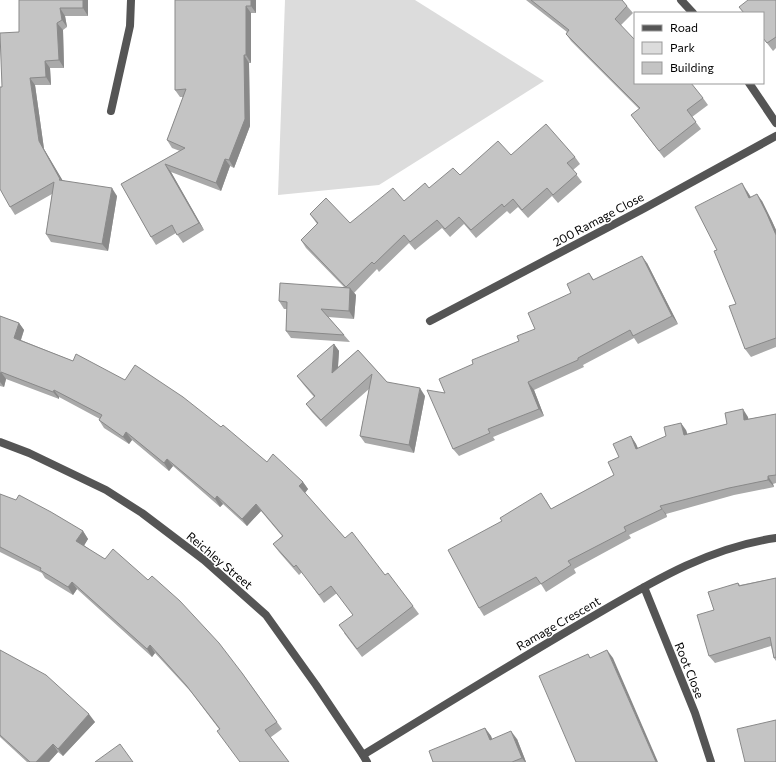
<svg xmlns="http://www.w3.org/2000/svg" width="776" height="762" font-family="Commissioner,sans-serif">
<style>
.green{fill:#dcdcdc}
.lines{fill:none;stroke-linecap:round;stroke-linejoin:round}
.minor{stroke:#555;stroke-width:8}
.tertiary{stroke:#555;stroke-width:8}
.wall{fill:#a9a9a9}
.shaded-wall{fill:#898989}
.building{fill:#c4c4c4;stroke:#898989}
.labels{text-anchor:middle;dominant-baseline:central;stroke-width:3;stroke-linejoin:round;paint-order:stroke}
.street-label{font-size:12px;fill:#000;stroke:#fff}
</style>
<rect width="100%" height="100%" fill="#fff"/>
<!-- green -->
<path class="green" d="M285,0H415L544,81L379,185L278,195Z"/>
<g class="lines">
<!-- minor -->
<path class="minor" d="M681,0L693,13
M749,83L776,123
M111,111L130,26L131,0
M430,321L643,209L776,136
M644,587L695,713L711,762
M363,755C435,711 506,667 578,625C641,589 703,548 776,538"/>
<!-- tertiary -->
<path class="tertiary" d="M0,442L29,453L106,490L142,513L204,560L266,615L316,685L363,755L367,762"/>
</g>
<!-- wall -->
<path class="wall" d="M19,0H88V16H65L67,27L63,30L64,68H50L51,85H35L44,149L62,180L117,196L108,251L51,242L46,234L52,194L15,215L10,207L19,32Z
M175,0H256V13H251V63H249L250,126L234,168L230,166L221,191L171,172L204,230L183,243L176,233L156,245L151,237L121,184L180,151L172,148L167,140L183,97H180L175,90Z
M526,0H622L627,6L633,13L621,25L635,83L703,98L708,105L692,117L701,129L664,158L631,115L639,109L571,41L566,34L567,32Z
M776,0V48L773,51L763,38V13H744L739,7Z
M511,155L575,157L580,164L573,170L582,182L558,203L552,196L528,218L518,207L510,214L507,211L476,238L464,224L450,237L442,228L415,250L409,243L379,272L377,269L354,293L356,295L354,319L328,317L344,335L350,342L291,338L286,331L287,309H284L279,301L344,287L306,248L301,240L317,224L310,214L350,223L404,201L429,188L460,175Z
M747,191L751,197L762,201L776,230V347L751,357L745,349L736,304L717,250Z
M647,263L678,324L638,344L634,338L583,365L584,367L534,390L544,416L493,437L495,440L459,456L453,449L445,393L473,364L519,341L535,329L571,293L589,273L594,280Z
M0,316L19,323L24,330L21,340L73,361L125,380L221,427L267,462L303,482L308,489L305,493L345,538L385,575L413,606L419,614L362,657L344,633L353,615L337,593L324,603L302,572L299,575L279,552L273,544L282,536L261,511L247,526L223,504L220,507L173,466L169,471L132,440L129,444L104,428L99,420L100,419L59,397V399L6,379L4,387L0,386Z
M334,344L339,351L338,367L358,350L387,382L425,396L414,453L365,443L360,436L369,389L326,427L312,412L306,404L314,397L303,384L297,376Z
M776,414V483L773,484L774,487L734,495L666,514L667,517L629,535L631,538L574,569L576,573L546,592L541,584L484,616L479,608L502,521L546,500L551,509L614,475L619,457L631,436L636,444L638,449L686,430L687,434L727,424L748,417V419Z
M0,494L83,531L88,539L84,545L242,673L282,729L271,737L219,729L191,692L155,653L152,657L77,589L73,595L45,578L42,573L0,552Z
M776,578V661L774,658L771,646L715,663L709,656L738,583L740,585Z
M0,650L95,722L63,756L58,752L49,762H27L0,737Z
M485,728L491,736L492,739H517L526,762H433Z"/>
<!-- shaded-wall -->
<path class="shaded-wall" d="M83,0H88V16L83,8Z
M251,0H256V13L251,6Z
M246,6L251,13V63L246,55Z
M60,8L65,16L67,27L62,20Z
M57,23L63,30L64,68L59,60Z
M244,55L249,63L250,126L234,168L229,160Z
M45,61L50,68L51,85L46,77Z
M30,78L35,85L44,149L66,186L60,179L39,141Z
M225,159L230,166L221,191L216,183Z
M165,164L171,172L204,230L199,223Z
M742,183L747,191L755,205L749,198Z
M112,188L117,196L108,251L102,244Z
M757,194L762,201L772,221L776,230V235Z
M642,256L647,263L678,324L672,316Z
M350,288L356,295L354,319L349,311Z
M19,323L24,330L19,345L14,338Z
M334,344L339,351L337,380L332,373Z
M1,372L6,379L4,387L0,382V375Z
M528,382L534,390L544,416L539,409Z
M420,388L425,396L414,453L409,445Z
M54,390L59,397V399L53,392Z
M743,409L748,417L750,427L744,420Z
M681,423L686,430L690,443L684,435Z
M126,432L132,440L129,444L123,437Z
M631,436L636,444L642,457L636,449Z
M167,459L173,466L169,471L164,463Z
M768,476L773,484L774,487L768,480Z
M303,482L308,489L304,494L299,486Z
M217,496L223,504L220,507L215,499Z
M256,504L261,511L247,526L242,519Z
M660,506L666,514L667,517L662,509Z
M83,531L88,539L82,549L76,541Z
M72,582L77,589L73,595L68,587Z
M150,645L155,653L152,657L147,649Z
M607,650L613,658L658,762H656Z
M89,714L95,722L63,756L58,749Z
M485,728L491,736L495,747L490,740Z
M511,731L517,739L526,762H525L522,758Z
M53,744L58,752L49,762H36Z"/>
<!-- building -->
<path class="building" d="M19,0H83V8H60L62,20L57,23L59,60L45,61L46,77L30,78L39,141L60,179L59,180L112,188L102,244L46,234L54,182L10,207L0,189V87H2L0,33L19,32Z
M175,0H251V6H246V55H244L245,119L229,160L225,159L216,183L165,164L199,223L177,235L172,225L151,237L121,184L185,148L167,140L186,89L175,90Z
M531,0H622L627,6L615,19L635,40V83H691L703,98L687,110L696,122L659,151L631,115L640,108L566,34L569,30Z
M748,0H776V37L767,43L763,38V13H744L739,7Z
M546,124L575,157L567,163L577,174L553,195L547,188L522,210L513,199L504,207L502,204L471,230L459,217L445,229L437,220L410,242L404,235L374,264L372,262L346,287L301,240L318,223L310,214L326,198L350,223L393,188L404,201L425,183L429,188L453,168L460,175L498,141L511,155Z
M742,183L749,198L757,194L767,214L776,235V338L745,349L729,306L736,304L714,251L717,250L695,207Z
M642,256L672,316L633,336L630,330L578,358V360L528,382L539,409L488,429L490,433L453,449L427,390L445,393L439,379L473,364L472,360L519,341L517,336L535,329L528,313L571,293L567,284L589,273L593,280Z
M280,283L350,288L349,311L321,309L344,335L286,331L287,302L279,301Z
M0,316L19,323L14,338L73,361L76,354L125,380L135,365L183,397L221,427L223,425L267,462L273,454L303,482L299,486L345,538L352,532L385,575L388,573L413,606L357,649L339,625L353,615L331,586L319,595L296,565L294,567L273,544L283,536L256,504L242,519L217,496L215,499L167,459L164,463L126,432L123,437L99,420L102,415L54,390L53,392L1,372L0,375Z
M334,344L332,373L358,350L387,382L420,388L409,445L360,436L372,374L321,420L306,404L315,396L297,376Z
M743,409L744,420L776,414V475L768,476V480L729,488L660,506L662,509L624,527L626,531L568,561L571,565L541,584L536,577L479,608L448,550L502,521L500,518L541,493L551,509L614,475L608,462L619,457L613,444L631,436L636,449L666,436L664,427L681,423L684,435L727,424L725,413Z
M0,494L16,500L19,495L51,512L83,531L76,541L105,559L113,549L148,580L152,576L180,601L219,643L242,673L277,722L265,730L289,762H240L217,731L220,729L186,685L150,645L147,649L72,582L68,587L40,570L41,568L0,547Z
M776,578V657L774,658L770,637L709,656L697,615L714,610L708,592L738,583L739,586Z
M0,650L46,675L89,714L58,749L53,744L36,762H30L0,735Z
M607,650L656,762H576L539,676L588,654L590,658Z
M776,720V762H745L737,729Z
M485,728L490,740L511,731L522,758L512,762H433L429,751Z
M120,744L133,762H95Z"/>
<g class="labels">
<!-- street labels -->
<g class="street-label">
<text transform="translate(598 219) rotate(-28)">200 Ramage Close</text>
<text transform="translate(220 560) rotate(40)">Reichley Street</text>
<text transform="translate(558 623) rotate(-30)">Ramage Crescent</text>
<text transform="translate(690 670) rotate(68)">Root Close</text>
</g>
</g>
<!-- legend -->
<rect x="634" y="12" width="130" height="72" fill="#ffffff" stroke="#999999"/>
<rect x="642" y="25" width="20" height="6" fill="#555555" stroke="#999999"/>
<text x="670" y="32" font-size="12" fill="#000000">Road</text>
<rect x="642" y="42" width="20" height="12" fill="#dcdcdc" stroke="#999999"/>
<text x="670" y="52" font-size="12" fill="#000000">Park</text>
<rect x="642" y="62" width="20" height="12" fill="#c4c4c4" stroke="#999999"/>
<text x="670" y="72" font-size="12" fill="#000000">Building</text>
</svg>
